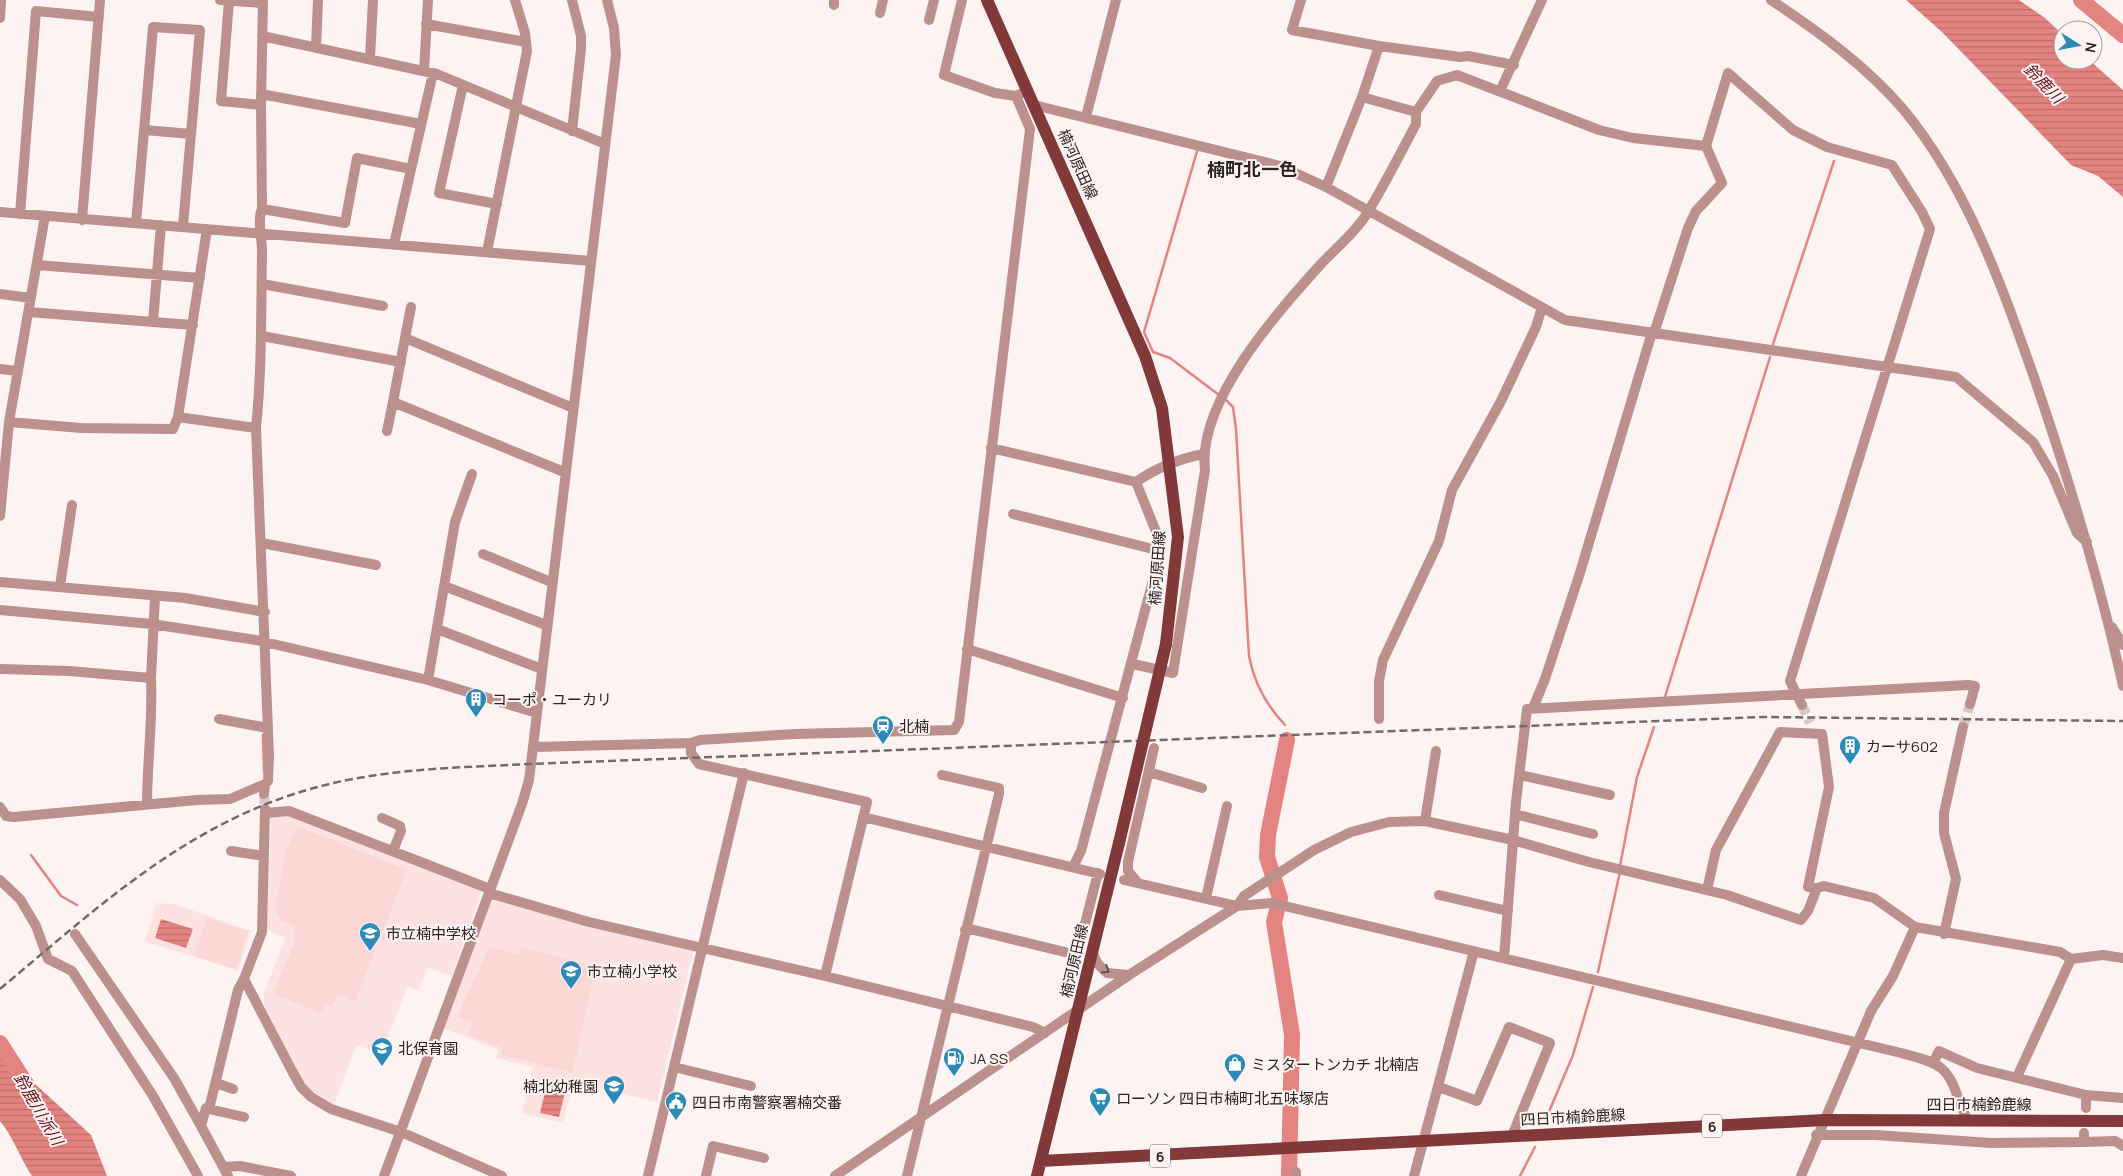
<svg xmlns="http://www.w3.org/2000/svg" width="2123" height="1176" font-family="Manrope,'Noto Sans JP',sans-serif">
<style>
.built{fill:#fde2e1}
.pitch{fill:#fbd8d6}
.water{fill:url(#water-rules)}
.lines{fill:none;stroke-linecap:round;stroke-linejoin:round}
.stream{stroke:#e48480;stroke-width:2.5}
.river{stroke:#e48480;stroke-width:16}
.minor-tunnel{stroke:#d4cac9;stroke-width:10;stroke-dasharray:10 5;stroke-linecap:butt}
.minor{stroke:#bb908d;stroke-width:10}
.major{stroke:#823939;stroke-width:12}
.rail{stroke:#736b6a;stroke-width:2.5;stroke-dasharray:8 4;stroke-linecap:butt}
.major-bridge{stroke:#823939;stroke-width:12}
.oneway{stroke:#644f4d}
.labels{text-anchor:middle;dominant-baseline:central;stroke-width:4;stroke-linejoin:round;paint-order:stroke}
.shield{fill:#fef3f3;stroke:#6a6261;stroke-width:1}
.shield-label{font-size:14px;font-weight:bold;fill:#2a2423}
.street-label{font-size:15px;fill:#2a2423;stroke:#fef3f3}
.poi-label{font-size:15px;fill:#2a2423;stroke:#fef3f3;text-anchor:start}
.water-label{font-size:16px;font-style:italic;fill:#650e16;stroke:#fef3f3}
.quarter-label{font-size:18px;font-weight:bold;fill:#2a2423;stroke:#fef3f3}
</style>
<defs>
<pattern id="water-rules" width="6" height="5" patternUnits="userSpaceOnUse" patternTransform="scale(1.25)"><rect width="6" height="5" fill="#e48480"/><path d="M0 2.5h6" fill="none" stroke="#b96c68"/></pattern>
</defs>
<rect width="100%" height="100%" fill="#fef3f3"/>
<!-- built -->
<path class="built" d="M290,815L482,889L452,976L428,968L419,991L407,987L382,1054L356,1045L334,1105L308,1088L301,1080L264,1004V993L285,938L267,930L271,816Z
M499,898L691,949L693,952L657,1102L573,1082L563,1123L522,1113L533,1067L496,1058L498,1050L443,1028L491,902Z
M156,903L174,904L251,931L238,971L145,941Z"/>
<!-- pitch -->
<path class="pitch" d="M297,826L407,870L355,1002L337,994L332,1006H325L321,1013L273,994L295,941V926L281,921L275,909L285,853Z
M207,918L248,931L236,969L194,956Z
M490,946L518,955L521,947L596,967L572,1073L501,1055L502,1048L468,1035L473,1023L457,1017Z"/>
<!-- water -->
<path class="water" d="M1906,0H2019L2045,18L2063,35V60H2089L2123,90V197L2098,176L2071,165L1942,32Z
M161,919L193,929L186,948L155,938Z
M0,1052L91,1135L107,1176H32C20,1158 14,1138 0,1121Z
M548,1080L567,1084L559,1117L540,1113Z"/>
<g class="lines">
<!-- stream -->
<path class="stream" d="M1198,148L1144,332L1153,352L1170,358L1219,395
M1773,344L1834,161
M1224,398L1233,407L1236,429L1249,656C1254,683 1266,705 1285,725
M1664,700L1770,357
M263,735L264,771
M31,855L61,896L77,905
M1620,866L1637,777L1654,727
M1598,972L1620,872
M1545,1121L1573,1055L1593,987
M1520,1176L1535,1147"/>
<!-- river -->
<path class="river" d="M2081,0L2123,35
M1287,740L1268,835L1267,857L1280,898L1274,922L1292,1035L1289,1176
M0,1043L27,1085"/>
<!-- minor-tunnel -->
<path class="minor-tunnel" d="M1802,705L1810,723
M1963,727L1970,704
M264,794L265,809"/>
<!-- minor -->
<path class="minor" d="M220,0L263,3
M263,0L261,105L262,209C257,219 262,239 262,251C261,310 262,370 256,428L269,756L268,781L265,784L264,794
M962,0L944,75L995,93L1016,96
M1301,0L1292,30L1379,46L1460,57L1468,56L1514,65
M1771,0C1819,32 1865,65 1903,109C1967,186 2002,286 2035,380C2069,480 2100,582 2123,686
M229,1L221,101L261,105
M834,5V0
M880,13L883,0
M0,18L1,0
M929,20L934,0
M426,24L526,42
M262,36L437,74L605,144
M316,48L318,0
M370,59L373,0
M424,71L428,0
M463,85L439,193L497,204
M1500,91L1542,0
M261,94L421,124
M1362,97L1379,46
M1034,105L1280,166L1326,187L1565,320L1956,377L2033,442L2053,476L2077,533L2087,542
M1086,117L1116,0
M145,130L191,134
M572,131L581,49V36L572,0
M1326,187L1362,97L1416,112
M262,209L345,223L357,158L411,169
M0,212L591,261
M20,214L36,11L99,17
M82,220L100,0
M136,223L153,27L200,30L183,226
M394,244L433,73
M487,252L527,51L525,33L515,0
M37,265L200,278
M262,284L383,306
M0,294L31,298
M29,312L153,322L161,225
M153,322L193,325
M262,336L401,362
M405,338L411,307
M0,369L17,371
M178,417L256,428
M9,422L81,428L173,429L178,417L207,229
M387,431L393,402
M991,448L1136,482C1156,468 1179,459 1203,454
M564,472L393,402L405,338L573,408
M1013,514L1161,551
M0,516L9,422L45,216
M262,543L376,565
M483,554L551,582
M0,582L185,598L265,612
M60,586L72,505
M444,586L546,625
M0,610L152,624L256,640L428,680L537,713
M2112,627L2123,645
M437,629L542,669
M967,649L1123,698
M1133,664L1173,673L1205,470C1197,402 1278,311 1321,264C1337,247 1358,230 1369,210C1386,182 1401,152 1416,124V112L1437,81L1457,75L1599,130L1633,138L1706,146
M0,669L69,671L151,678L155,597
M428,680L455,522L472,474
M1533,708L1545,679L1579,576L1650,339L1656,327L1688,228L1696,211L1722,183L1706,146L1728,73L1793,130L1827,147L1892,165L1922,212L1930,229L1790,681L1802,705
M219,719L268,728
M1379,719V681L1383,660L1439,541L1452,490L1501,401L1536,327L1542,307
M691,743V753L699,764L867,802L825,976
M533,747L691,743L700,740L795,734L954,730L959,722L1030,129L1016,96L1028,90
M1149,772L1202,788
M1520,775L1610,795
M147,805C147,763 153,721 151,678
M0,807L6,816L14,817L197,800L230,799L265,784
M265,813L289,811L490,889
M1515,814L1593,834
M863,817L1100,874
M382,818L400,826L401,831L393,851
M1425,821L1436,751
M231,851L264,856
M1073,867L1081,851L1160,554L1157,534L1136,482
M0,880L20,899L36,926L48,959L72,971L153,1096L198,1176
M1124,880L1237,906L1272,903L1897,1052C1911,1056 1930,1059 1941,1068C1956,1080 1958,1105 1968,1120
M1138,883L1128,871V862L1154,748
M1817,888L1824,886L1874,898L1915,927L2060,952L2071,959L2103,955L2123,958
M489,893L589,922L825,976L1033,1027L1045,1033
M1439,895L1508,911
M1206,898L1227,806
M965,930H974L1077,955L1098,873
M75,934L174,1078L201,1126
M1944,934L1956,879L1944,833V813L1963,727
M1092,952L1098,964L1107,973L1129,975
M1504,958L1516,802L1527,709L1968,685L1975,686L1970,704
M244,979L292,1071L301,1087L311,1097L331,1109L401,1132L502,1176
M1933,1063L1939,1051L1977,1068L2086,1095L2123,1098
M674,1067L751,1086
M2017,1077L2071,959
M216,1083L233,1089
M1439,1087L1477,1101L1509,1027L1550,1043L1512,1136
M2086,1108V1095
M209,1109L244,1117
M2084,1133V1142L2115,1141L2123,1146
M1816,1135H1876L1991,1143L2084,1142
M223,1167L240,1166L291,1176
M228,1176L201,1126L206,1108L209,1109L238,990L244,979L262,932L265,809
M384,1176L522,804L529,780L616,55L614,28L607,0
M648,1176L744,773
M706,1176L713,1146L764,1158
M835,1176L1129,975L1237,906L1244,896L1314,850L1351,832L1389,822L1425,821L1513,840L1589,862L1727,895L1801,920L1808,911L1817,888L1808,887L1829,787L1822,734L1780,732L1716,850L1707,890
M907,1176L999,794V788L942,775
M1296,1176V1172
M1414,1176L1474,951
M1801,1176L1871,1011L1893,976L1915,927"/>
<!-- major -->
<path class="major" d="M987,0L1145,356L1162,408L1178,537L1166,644
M1041,1161L1824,1120L2123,1121
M1037,1176L1119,843"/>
<!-- rail -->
<path class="rail" d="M0,989C110,897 206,806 353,779C411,768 471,767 530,764L1763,717L2123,721"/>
<!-- major-bridge -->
<path class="major-bridge" d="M1119,843L1166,644"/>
</g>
<!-- one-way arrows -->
<defs><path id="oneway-chevron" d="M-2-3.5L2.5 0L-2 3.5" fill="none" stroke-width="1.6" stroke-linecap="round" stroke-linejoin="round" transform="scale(1.25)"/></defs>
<use class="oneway" href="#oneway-chevron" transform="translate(1106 970) rotate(32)"/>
<!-- icons -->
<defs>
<g id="building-pin" transform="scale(1.125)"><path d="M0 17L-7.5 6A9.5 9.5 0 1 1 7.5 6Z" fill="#2b8ab6" stroke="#fef3f3"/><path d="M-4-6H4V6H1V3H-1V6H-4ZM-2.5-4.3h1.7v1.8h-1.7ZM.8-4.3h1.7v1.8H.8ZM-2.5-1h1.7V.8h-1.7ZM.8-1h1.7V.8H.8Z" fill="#fff"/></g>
<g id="station-pin" transform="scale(1.125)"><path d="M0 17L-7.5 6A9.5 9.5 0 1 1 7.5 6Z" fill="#2b8ab6" stroke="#fef3f3"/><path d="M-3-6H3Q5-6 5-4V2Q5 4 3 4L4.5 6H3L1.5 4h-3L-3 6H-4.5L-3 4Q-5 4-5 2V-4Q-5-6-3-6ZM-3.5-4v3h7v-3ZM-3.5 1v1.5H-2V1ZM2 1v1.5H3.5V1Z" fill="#fff"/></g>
<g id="school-pin" transform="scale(1.125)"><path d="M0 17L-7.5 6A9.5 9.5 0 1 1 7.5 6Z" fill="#2b8ab6" stroke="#fef3f3"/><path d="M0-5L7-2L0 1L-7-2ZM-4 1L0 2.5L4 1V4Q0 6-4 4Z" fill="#fff"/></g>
<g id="fuel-pin" transform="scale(1.125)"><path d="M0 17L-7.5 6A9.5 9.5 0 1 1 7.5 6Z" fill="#2b8ab6" stroke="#fef3f3"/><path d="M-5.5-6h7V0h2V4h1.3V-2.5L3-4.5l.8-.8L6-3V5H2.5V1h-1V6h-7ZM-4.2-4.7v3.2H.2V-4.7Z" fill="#fff"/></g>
<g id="shop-pin" transform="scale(1.125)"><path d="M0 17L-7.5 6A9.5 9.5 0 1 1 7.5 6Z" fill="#2b8ab6" stroke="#fef3f3"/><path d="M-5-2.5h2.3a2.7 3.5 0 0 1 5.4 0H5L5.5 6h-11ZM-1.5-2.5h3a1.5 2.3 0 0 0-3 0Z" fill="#fff"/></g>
<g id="supermarket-pin" transform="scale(1.125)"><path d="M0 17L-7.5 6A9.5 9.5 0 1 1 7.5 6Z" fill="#2b8ab6" stroke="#fef3f3"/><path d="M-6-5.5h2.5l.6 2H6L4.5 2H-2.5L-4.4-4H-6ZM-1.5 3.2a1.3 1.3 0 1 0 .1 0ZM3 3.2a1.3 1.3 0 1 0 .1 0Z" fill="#fff"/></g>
<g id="civic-pin" transform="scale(1.125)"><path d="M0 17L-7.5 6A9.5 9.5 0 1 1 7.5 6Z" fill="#2b8ab6" stroke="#fef3f3"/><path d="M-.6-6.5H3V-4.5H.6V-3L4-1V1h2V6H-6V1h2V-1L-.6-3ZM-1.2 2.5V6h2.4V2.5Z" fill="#fff"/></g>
</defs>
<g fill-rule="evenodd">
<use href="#building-pin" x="476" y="699"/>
<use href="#station-pin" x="883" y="726"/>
<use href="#building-pin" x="1850" y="746"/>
<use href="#school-pin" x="370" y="933"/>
<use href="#school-pin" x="571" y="971"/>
<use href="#school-pin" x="382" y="1048"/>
<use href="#fuel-pin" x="954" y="1058"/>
<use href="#shop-pin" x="1235" y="1064"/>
<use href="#school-pin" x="614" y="1086"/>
<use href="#supermarket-pin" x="1100" y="1098"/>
<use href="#civic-pin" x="676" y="1102"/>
</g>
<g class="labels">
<!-- shield labels -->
<g class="shield">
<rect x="1702" y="1114.5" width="20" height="23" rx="4"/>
<rect x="1150" y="1144.5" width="20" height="23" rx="4"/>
</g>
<g class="shield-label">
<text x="1712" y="1126">6</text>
<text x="1160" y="1156">6</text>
</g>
<!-- street labels -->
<g class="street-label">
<text transform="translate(1078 164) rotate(66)">楠河原田線</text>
<text transform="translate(1157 568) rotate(-86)">楠河原田線</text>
<text transform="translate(1074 961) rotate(-77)">楠河原田線</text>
<text x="1979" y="1104">四日市楠鈴鹿線</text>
<text transform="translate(1573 1117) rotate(-3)">四日市楠鈴鹿線</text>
</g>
<!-- poi labels -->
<g class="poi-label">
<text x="492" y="699">コーポ・ユーカリ</text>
<text x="899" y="726">北楠</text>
<text x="1866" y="746">カーサ602</text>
<text x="386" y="933">市立楠中学校</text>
<text x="587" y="971">市立楠小学校</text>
<text x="398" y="1048">北保育園</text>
<text x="970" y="1058">JA SS</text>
<text x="1251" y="1064">ミスタートンカチ 北楠店</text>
<text x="598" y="1086" text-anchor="end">楠北幼稚園</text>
<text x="1116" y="1098">ローソン 四日市楠町北五味塚店</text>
<text x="692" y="1102">四日市南警察署楠交番</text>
</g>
<!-- water labels -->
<g class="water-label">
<text transform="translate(2044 83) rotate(46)">鈴鹿川</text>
<text transform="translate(39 1109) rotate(60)">鈴鹿川派川</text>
</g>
<!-- quarter labels -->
<g class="quarter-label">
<text x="1252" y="169">楠町北一色</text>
</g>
</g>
<!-- north arrow -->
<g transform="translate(2078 45) rotate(101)"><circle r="24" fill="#fef3f3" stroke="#a9a0a0"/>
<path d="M0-4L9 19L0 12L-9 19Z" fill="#2b8ab6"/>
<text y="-8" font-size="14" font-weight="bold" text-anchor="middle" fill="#2a2423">N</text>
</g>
</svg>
